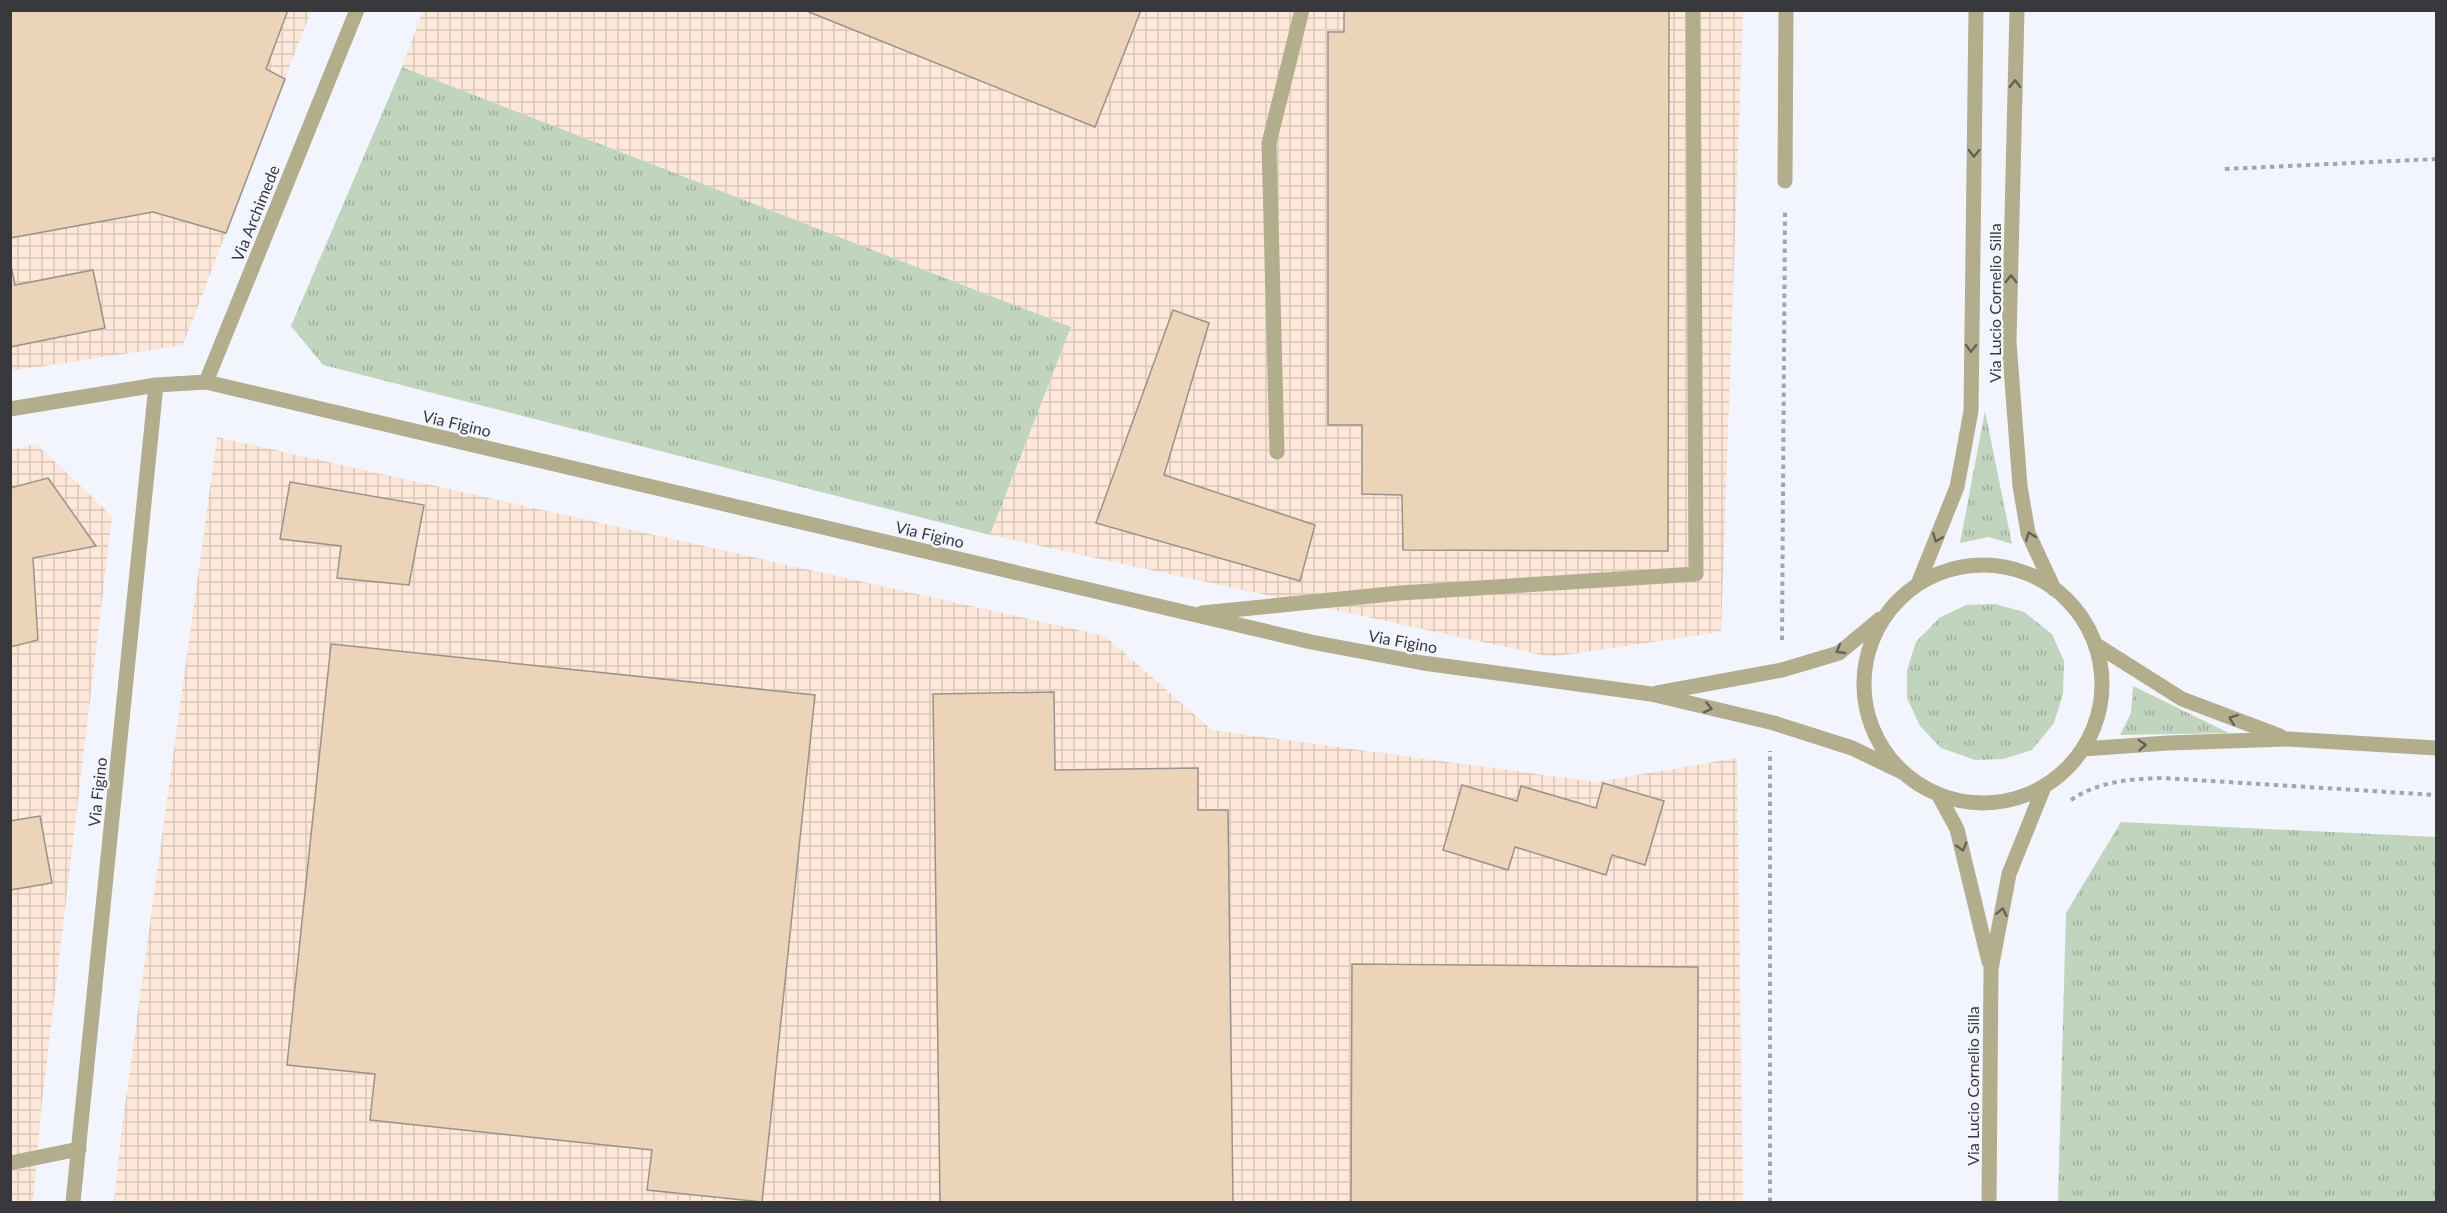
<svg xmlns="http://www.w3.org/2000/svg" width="2447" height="1213" font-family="Lato,sans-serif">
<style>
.industrial{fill:url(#industrial-grid)}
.grass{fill:url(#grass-tufts)}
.building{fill:#ebd4b7;stroke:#99938c;stroke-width:1.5}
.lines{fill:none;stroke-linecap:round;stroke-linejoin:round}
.path{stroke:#a4a5ac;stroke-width:4;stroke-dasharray:4.5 4.5;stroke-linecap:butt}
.minor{stroke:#b2ad8a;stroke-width:15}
.oneway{stroke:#636258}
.labels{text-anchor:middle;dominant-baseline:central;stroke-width:5;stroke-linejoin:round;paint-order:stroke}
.street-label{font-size:16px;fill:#38393d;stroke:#f3f5fe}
</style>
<defs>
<pattern id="industrial-grid" width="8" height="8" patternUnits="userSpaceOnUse" patternTransform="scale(1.5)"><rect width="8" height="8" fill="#fce7d9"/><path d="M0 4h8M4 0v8" fill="none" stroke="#d9c7bb"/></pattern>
<pattern id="grass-tufts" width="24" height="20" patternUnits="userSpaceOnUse" patternTransform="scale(1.5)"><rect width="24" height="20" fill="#c1d4be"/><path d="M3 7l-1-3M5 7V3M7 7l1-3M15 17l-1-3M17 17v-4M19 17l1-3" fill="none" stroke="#9ead9c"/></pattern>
</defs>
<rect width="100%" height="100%" fill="#f3f5fe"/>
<!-- industrial -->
<path class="industrial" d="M423,10L1743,11L1721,632L1551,657L990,535L1071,327L402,67Z
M11,11H311L183,345L11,371Z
M217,437L1105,636L1212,730L1596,782L1737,758L1743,1202H114L121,1134Z
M36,444L112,516L42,1102L33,1202H10V450Z"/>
<!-- grass -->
<path class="grass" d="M402,67L1071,327L990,535L323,365L291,326Z
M1985,411L2012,544L1989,537L1960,543Z
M1995,604L2024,612L2052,634L2064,661L2063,694L2054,723L2032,750L2003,759L1975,760L1941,748L1920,726L1907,698V670L1916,642L1939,618L1966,605Z
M2133,686L2229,733L2120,735L2131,713Z
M2121,822L2436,837V1202H2058L2066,913Z"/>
<!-- building -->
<path class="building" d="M10,10H288L266,69L285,79L226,233L153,212L10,238Z
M804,10H1141L1095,127Z
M1344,10H1669L1668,551L1403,550L1402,495L1362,494V425H1328V32H1344Z
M10,261L15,285L93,270L105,328L10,347Z
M1173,310L1209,323L1164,475L1315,525L1300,581L1096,523Z
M48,478L96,546L33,558L38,640L10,647V488Z
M290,482L424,505L409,585L337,578L341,546L280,539Z
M331,644L815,695L762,1202L647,1190L652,1150L370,1120L375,1074L287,1065Z
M1054,692L1055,770L1198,768V810H1228L1233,1202H940L933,694Z
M1603,783L1664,801L1645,865L1612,855L1606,875L1515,847L1508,870L1443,850L1462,785L1517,801L1521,786L1596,808Z
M40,816L52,883L10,890V821Z
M1352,964L1698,967L1697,1202H1351Z"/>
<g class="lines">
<!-- path -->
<path class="path" d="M2225,169L2436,159
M1782,640L1785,209
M2071,800C2099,781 2130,779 2163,778L2436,795
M1770,1202V751"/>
<!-- minor -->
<path class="minor" d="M2017,10L2009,342L2020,486L2028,533L2054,589
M1785,181L1786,10
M206,382L357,10
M10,409L156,385L206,382L1311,642L1423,663L1651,694L1774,723L1852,748L1904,773
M1277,452L1269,143L1302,10
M1864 684a119 119 0 1 1 238 0a119 119 0 1 1-238 0Z
M1918,584L1957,487L1971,411L1976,10
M1202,613L1400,593L1696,574L1693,10
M2095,644L2182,699L2280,736
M1657,693L1782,670L1839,653L1880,619
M2083,749L2168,743L2288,739L2436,748
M1938,794L1957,829L1989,962
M10,1163L79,1149
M73,1202L156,385
M1989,1202L1991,969L2009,874L2044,787"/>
</g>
<!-- one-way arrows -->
<defs><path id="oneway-chevron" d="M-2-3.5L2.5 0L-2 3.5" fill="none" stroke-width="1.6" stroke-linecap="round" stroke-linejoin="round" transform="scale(1.5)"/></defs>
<g class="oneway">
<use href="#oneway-chevron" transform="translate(2015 84) rotate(-89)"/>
<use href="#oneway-chevron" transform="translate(1974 153) rotate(91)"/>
<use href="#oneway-chevron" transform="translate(2011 279) rotate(-89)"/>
<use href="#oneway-chevron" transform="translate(1971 348) rotate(91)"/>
<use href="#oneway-chevron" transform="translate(2030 536) rotate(-110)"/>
<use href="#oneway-chevron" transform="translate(1937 538) rotate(112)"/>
<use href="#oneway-chevron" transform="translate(1840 650) rotate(150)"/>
<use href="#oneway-chevron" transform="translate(1708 708) rotate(14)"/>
<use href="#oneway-chevron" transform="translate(2233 719) rotate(-159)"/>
<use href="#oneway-chevron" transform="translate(2142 745) rotate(-4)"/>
<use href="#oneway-chevron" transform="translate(1962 847) rotate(74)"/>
<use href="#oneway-chevron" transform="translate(2002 912) rotate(-79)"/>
</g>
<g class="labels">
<!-- street labels -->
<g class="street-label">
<text transform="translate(255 213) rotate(-68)">Via Archimede</text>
<text transform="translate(1994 303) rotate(-90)">Via Lucio Cornelio Silla</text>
<text transform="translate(457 423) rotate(13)">Via Figino</text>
<text transform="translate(930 534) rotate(13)">Via Figino</text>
<text transform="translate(1403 641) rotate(10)">Via Figino</text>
<text transform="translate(97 792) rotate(-84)">Via Figino</text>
<text transform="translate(1972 1086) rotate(-90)">Via Lucio Cornelio Silla</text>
</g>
</g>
<!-- border -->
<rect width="2447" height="1213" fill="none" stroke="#38393d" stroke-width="24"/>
</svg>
